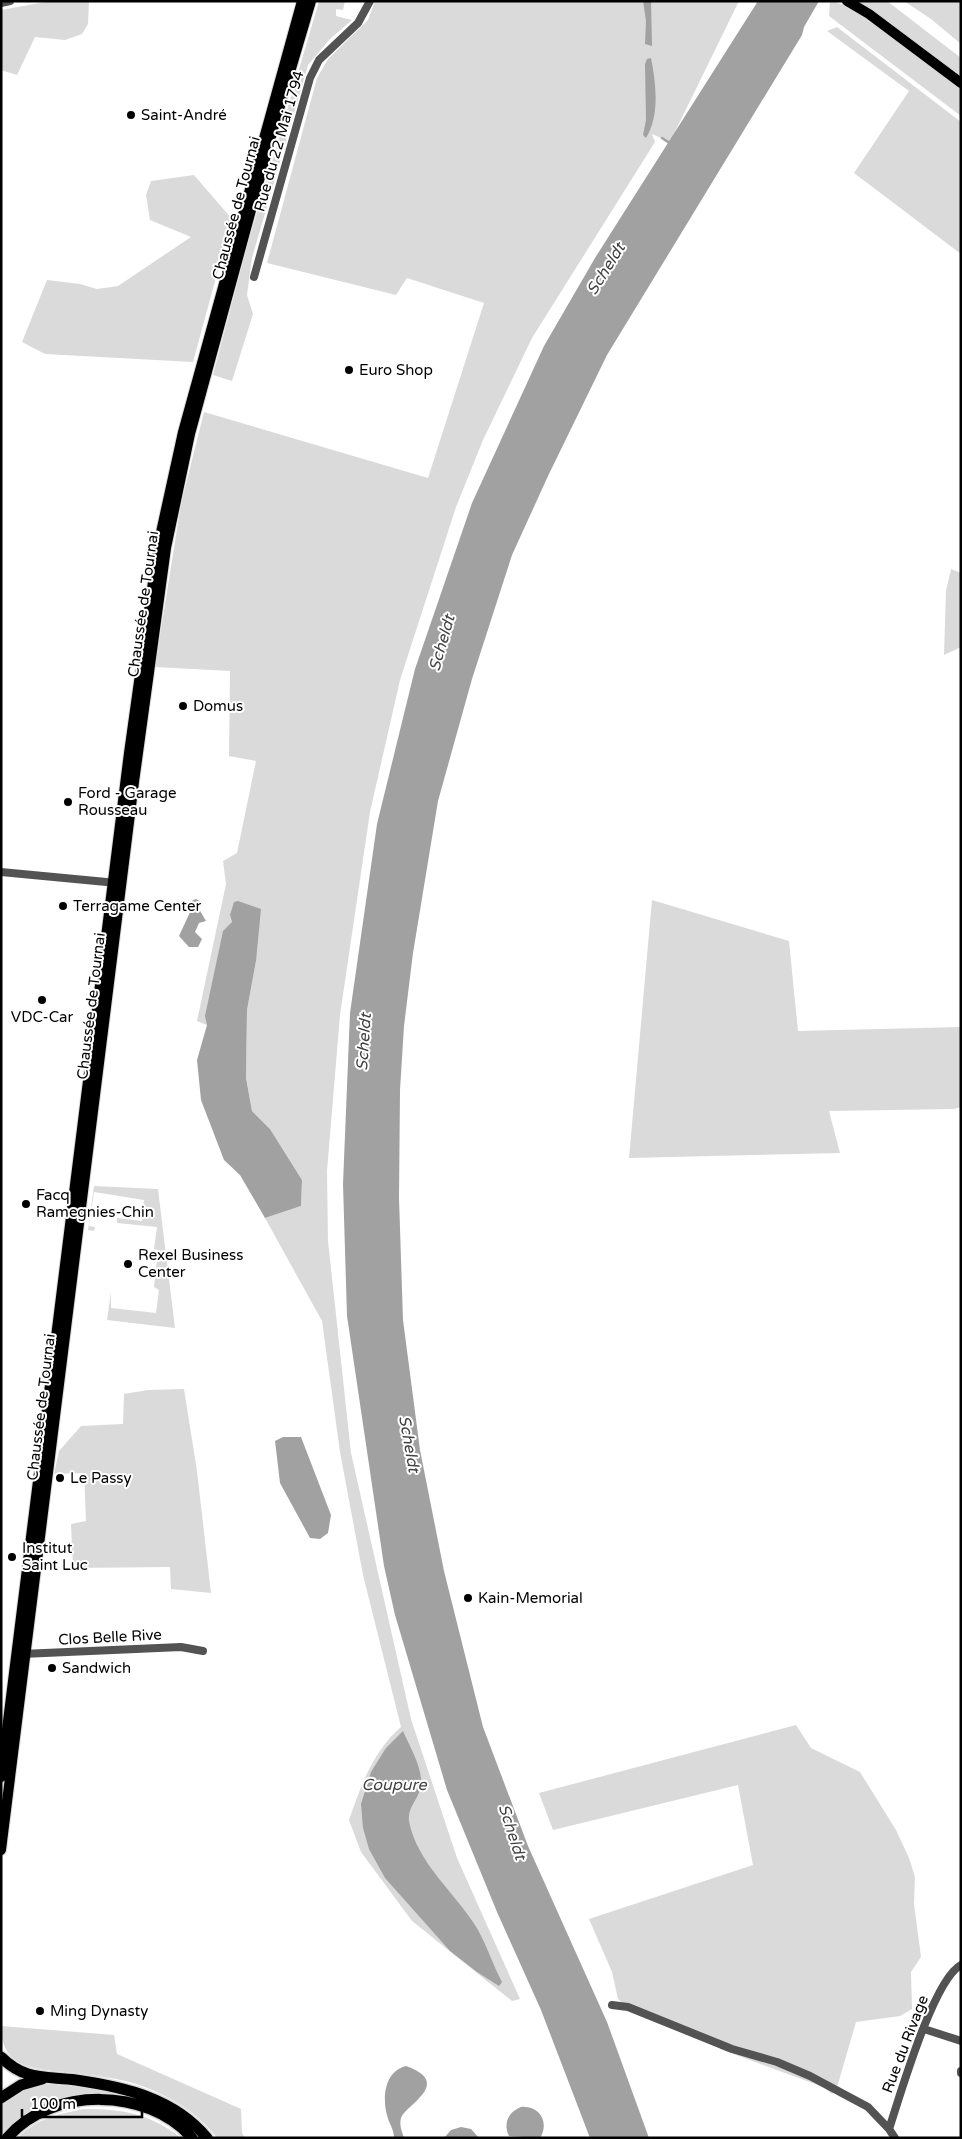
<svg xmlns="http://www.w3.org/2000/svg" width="962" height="2139" font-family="'Varela Round',sans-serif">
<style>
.green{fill:#dadada}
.water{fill:#a1a1a1}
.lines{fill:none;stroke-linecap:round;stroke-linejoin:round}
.stream{stroke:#a1a1a1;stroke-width:2.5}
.major-casing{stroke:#dbdbdb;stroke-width:12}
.highway-casing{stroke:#dbdbdb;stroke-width:14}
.minor{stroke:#535353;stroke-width:8}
.major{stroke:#000;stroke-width:10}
.highway{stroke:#000;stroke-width:11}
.poi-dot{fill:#000;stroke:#fff;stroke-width:2}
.labels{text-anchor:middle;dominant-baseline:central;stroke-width:4;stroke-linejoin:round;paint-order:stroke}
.poi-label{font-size:15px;fill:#000;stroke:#fff;text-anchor:start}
.street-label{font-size:15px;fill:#000;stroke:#fff}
.water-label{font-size:16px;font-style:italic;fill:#424242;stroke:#fff}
</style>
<rect width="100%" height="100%" fill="#fff"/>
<!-- green -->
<path class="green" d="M51,1H89L88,24L82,34L65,40L35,37L17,75L1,70V10Z
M319,1H345L343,10L336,9V16L352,20L330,39L308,65L252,258L247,295L253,314L232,381L213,375L246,250Z
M375,1H739L670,142L652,134L655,142L532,338L483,440L456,507L400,680L370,812L340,1015L327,1171L328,1241L351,1453L411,1719L457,1858L520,1999L512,2001L412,1921L361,1852L349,1820C361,1786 373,1751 401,1727L363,1575L340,1452L322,1321L265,1218L301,1206L302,1180L270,1129L252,1111L246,1078L247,1010L256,961L230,915L232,922L220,945L207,1025L197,1021L226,884L223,861L237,853L256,761L229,756L230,671L155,667L181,504L204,412L428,478L484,303L407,278L396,295L267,263L317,78L328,59L368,20Z
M830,1C853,2 939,71 961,88V116L829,16Z
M854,1H887L961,58V78Z
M904,1H961V44L931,19Z
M837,27L961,122V254L854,173L909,91L827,31Z
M194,175L232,219L193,362L45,354L22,342L47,280L80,284L97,289L118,286L191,237L150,220L146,195L151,181Z
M951,569L961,573V647L944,655L946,591Z
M652,900L789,941L798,1031L961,1027V1107L954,1109L829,1111L840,1153L629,1158Z
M94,1186L158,1189L175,1328L107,1320L111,1292V1308L156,1313L159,1290L154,1287L158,1250L154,1249L157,1227L117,1223V1218L142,1221L144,1200L94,1192L89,1226L95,1227L94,1231L88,1230Z
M184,1389L197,1471L211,1593L171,1589L170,1567L73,1568L71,1524L86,1521L84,1473L54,1474L59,1451L81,1426L123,1424L124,1394L148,1390Z
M796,1725L811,1748L860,1772L896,1830L909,1858L915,1877L914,1904L921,1957L911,1972L912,2009L900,2016L856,2022L838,2084L832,2094L823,2087L720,2049L722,2043L626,2006L618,1999L612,1972L589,1919L753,1865L738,1785L553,1830L539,1793Z
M1,2026L114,2035L117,2054L241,2109L242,2133L245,2138H217C198,2113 171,2097 142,2086C121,2078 96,2076 74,2073C40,2069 1,2072 1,2026Z
M43,2084C100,2087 160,2095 202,2138H198L187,2126L89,2096L6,2133L1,2137V2104L29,2087Z
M83,2109C123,2109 149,2113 181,2138H18C35,2119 59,2114 83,2109Z"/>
<!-- water -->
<path class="water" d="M643,1H651L652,46L645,44L646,21Z
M758,1H819L804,27L802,35L607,355L548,476L512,555L472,679L438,801L413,953L404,1026L400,1090L399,1198L403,1320L420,1450L444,1571L483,1727L528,1846L607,2022L649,2138H590L541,2010L497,1912L447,1790L395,1615L384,1566L347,1316L343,1184L350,1013L377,824L415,669L472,503L544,346L595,258Z
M651,58C656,83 660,115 646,138L643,135L646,120L645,64L647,59Z
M196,899L202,902L199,909L206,921L199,923L195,932L202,939L198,947H189L179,936L191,910L189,902Z
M238,901L261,909L256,961L247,1010L246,1078L252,1111L270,1129L302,1180L301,1206L265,1218L240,1175L224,1160L201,1100L197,1060L207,1025L205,1016L223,931L232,922L230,915L234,902Z
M283,1437H301L331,1515L328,1533L320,1539L310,1538L280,1483L275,1441Z
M403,1731C410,1747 423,1768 421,1786C419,1799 407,1807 409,1821C417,1864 457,1894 478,1930C487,1946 493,1965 502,1982L499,1986L477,1972L450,1951L385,1878L369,1849L363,1828L361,1804L371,1772L386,1748Z
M406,2066C454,2083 405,2105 401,2118C399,2126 402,2131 404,2138H394C394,2129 389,2124 387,2115C382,2097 385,2071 406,2066Z
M521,2107C539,2105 550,2122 540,2138L509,2136C503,2124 508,2112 521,2107Z
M461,2127L471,2129L479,2138H444L451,2130Z"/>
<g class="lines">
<!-- stream -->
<path class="stream" d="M662,138L671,144"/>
<!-- major casing -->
<g class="major-casing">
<path id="major" d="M847,1L869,14L961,83
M1,1777L129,753L158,546L183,432L302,1
M1,1850L134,782L166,548L190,434L272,133L311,1"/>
</g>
<!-- highway casing -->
<g class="highway-casing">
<path id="highway" d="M1,2057C25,2081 45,2076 76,2080C124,2087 174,2098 207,2138
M1,2098L21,2085L42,2079
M7,2138C52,2086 148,2087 192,2138"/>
</g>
<!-- minor -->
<path class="minor" d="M1,3L10,1
M254,277L310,78L319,60L358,23L370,1
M1,872L117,883
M22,1654L181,1647L203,1651
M612,2005L628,2007L732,2049L777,2062L810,2076L868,2107L889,2129
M924,2029L961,2041
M961,2071V2073
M895,2138L889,2129C900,2096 933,1980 961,1965"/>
<!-- major -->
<use href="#major" class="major"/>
<!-- highway -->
<use href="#highway" class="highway"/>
</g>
<!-- markers -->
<g class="poi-dot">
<circle cx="131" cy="115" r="5"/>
<circle cx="349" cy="370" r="5"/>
<circle cx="183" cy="706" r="5"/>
<circle cx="68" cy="802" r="5"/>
<circle cx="63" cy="906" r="5"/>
<circle cx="42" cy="1000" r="5"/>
<circle cx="26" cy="1204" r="5"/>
<circle cx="128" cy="1264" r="5"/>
<circle cx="60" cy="1478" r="5"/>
<circle cx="12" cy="1557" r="5"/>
<circle cx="468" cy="1598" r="5"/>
<circle cx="52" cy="1668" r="5"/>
<circle cx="40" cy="2011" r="5"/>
</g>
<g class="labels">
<!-- poi labels -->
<g class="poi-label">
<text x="141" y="115">Saint-André</text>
<text x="359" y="370">Euro Shop</text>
<text x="193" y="706">Domus</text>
<text x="78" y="793">Ford - Garage<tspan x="78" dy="17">Rousseau</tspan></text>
<text x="73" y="906">Terragame Center</text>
<text x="42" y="1017" text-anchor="middle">VDC-Car</text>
<text x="36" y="1195">Facq<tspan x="36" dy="17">Ramegnies-Chin</tspan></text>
<text x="138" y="1255">Rexel Business<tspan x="138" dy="17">Center</tspan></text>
<text x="70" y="1478">Le Passy</text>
<text x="22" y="1548">Institut<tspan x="22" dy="17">Saint Luc</tspan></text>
<text x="478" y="1598">Kain-Memorial</text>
<text x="62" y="1668">Sandwich</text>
<text x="50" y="2011">Ming Dynasty</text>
</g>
<!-- street labels -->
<g class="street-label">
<text transform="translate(279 141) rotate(-74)">Rue du 22 Mai 1794</text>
<text transform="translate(236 208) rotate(-75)">Chaussée de Tournai</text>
<text transform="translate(143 604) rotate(-82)">Chaussée de Tournai</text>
<text transform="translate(91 1006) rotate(-83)">Chaussée de Tournai</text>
<text transform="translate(41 1407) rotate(-83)">Chaussée de Tournai</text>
<text transform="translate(110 1637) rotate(-3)">Clos Belle Rive</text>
<text transform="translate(905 2044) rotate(-69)">Rue du Rivage</text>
</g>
<!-- water labels -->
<g class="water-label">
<text transform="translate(606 269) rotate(-58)">Scheldt</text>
<text transform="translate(442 643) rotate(-74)">Scheldt</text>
<text transform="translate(364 1042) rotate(-86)">Scheldt</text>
<text transform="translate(409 1444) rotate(80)">Scheldt</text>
<text x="394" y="1785">Coupure</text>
<text transform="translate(512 1832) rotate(72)">Scheldt</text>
</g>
</g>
<!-- border -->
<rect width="962" height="2139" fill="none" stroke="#000000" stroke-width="5"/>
<!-- scale -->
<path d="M22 2109v8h120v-8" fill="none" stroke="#000000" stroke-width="2.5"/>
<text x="30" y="2109" font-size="15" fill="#000000" stroke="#ffffff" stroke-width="4" paint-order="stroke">100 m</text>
</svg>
